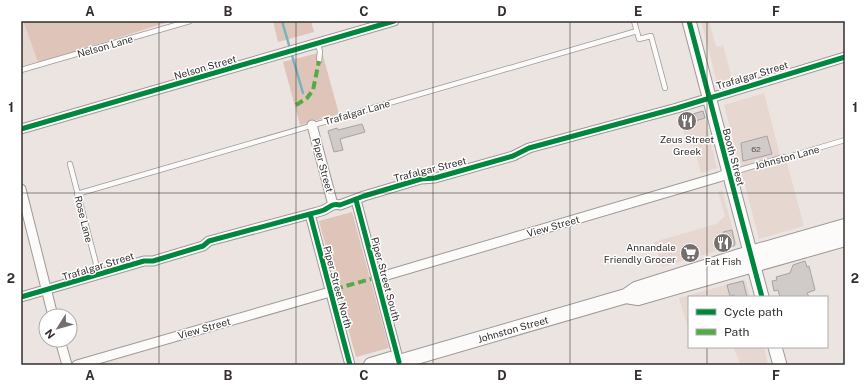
<svg xmlns="http://www.w3.org/2000/svg" width="866" height="386" font-family="'Public Sans',sans-serif">
<style>
.built{fill:#e6d7d1}
.green{fill:#dfc4b9}
.lines{fill:none;stroke-linecap:round;stroke-linejoin:round}
.stream{stroke:#77b4bf;stroke-width:2.5}
.building{fill:#d0cac8;stroke:#a7a2a1}
.lane-casing{stroke:#9e9997;stroke-width:6}
.street-casing{stroke:#9e9997;stroke-width:11}
.secondary-casing{stroke:#9e9997;stroke-width:15}
.primary-casing{stroke:#9e9997;stroke-width:16}
.lane{stroke:#fcfbfa;stroke-width:4.5}
.street{stroke:#fcfbfa;stroke-width:9}
.secondary{stroke:#fcfbfa;stroke-width:13}
.primary{stroke:#fcfbfa;stroke-width:14}
.quiet{stroke:#54ab44;stroke-width:4;stroke-dasharray:8 4;stroke-linecap:butt}
.cycleway-casing{stroke:#fff;stroke-width:8}
.cycleway{stroke:#00873e;stroke-width:5}
.grid{fill:none;stroke:#342f2d;stroke-width:1;stroke-opacity:0.55}
.labels{text-anchor:middle;dominant-baseline:central;stroke-width:3;stroke-linejoin:round;paint-order:stroke}
.number-label{font-size:8px;fill:#5b5654}
.street-label{font-size:10px;fill:#342f2d;stroke:#fff}
.poi-label{font-size:10px;fill:#342f2d;stroke:#fff}
.neatline{fill:none;stroke:#342f2d;stroke-width:1.5}
.grid-label{font-size:13px;text-anchor:middle;font-weight:bold;fill:#342f2d}
</style>
<rect width="100%" height="100%" fill="#ebe4e1"/>
<!-- built -->
<path class="built" d="M21,21H23L38,62L21,66Z
M701,21H709L716,47L723,45L732,79L717,83Z
M764,93L780,155L787,163L804,226L759,239L724,105Z
M703,110L717,168L701,173L693,144L687,145L680,117Z
M722,190L737,245L662,267L654,242L716,224L725,216L718,192Z
M743,280L746,281L750,297H689V331L679,298Z
M733,347H764L768,365H741Z"/>
<!-- green -->
<path class="green" d="M23,21H171L77,51L38,62Z
M273,21H311L314,32L278,42Z
M322,52L339,114L300,125L283,62Z
M352,212L389,348L356,357L319,221Z"/>
<g class="lines">
<!-- stream -->
<path class="stream" d="M282,21L303,93"/>
</g>
<!-- building -->
<path class="building" d="M703,111L705,118L682,125L680,118Z
M362,124L365,132L340,139L343,150L334,152L328,131L337,128L338,130Z
M767,136L772,154L743,161L741,143Z
M732,230L735,244L734,246L728,248L723,232Z
M805,261L807,267L809,266L815,290L807,293L809,297H780L778,290L774,291L772,281L777,280L776,277L790,273L793,265Z
M743,281L747,297H735L734,295L730,296L727,285Z"/>
<g class="lines">
<!-- lane casing -->
<g class="lane-casing">
<path id="lane" d="M634,21L639,39L651,36L665,88
M317,43L320,51L319,61
M21,70L190,21
M70,164L99,275
M730,173L784,157H788L845,140
M77,194L637,31"/>
</g>
<!-- street casing -->
<g class="street-casing">
<path id="street" d="M312,125L333,205
M21,129L394,21
M21,189L53,316
M356,200L399,362
M310,214L350,365
M377,278L719,177L729,173
M21,297L144,261H153L203,246L209,241L310,214C314,213 319,212 324,210C330,207 333,203 340,205L364,196L421,179L435,178L513,156L529,148L677,108L845,57
M60,340L67,365
M77,365L330,292"/>
</g>
<!-- secondary casing -->
<g class="secondary-casing">
<path id="secondary" d="M689,21L762,297
M775,347L780,365"/>
</g>
<!-- primary casing -->
<g class="primary-casing">
<path id="primary" d="M626,296L638,298L676,287L845,239
M371,365L391,359L399,362
M396,365L399,362L626,296L636,289L740,256L845,226"/>
</g>
<!-- lane -->
<use href="#lane" class="lane"/>
<!-- street -->
<use href="#street" class="street"/>
<!-- secondary -->
<use href="#secondary" class="secondary"/>
<!-- primary -->
<use href="#primary" class="primary"/>
<!-- quiet -->
<path class="quiet" d="M296,105L307,98L313,90L319,61
M335,289L371,279"/>
<!-- cycleway casing -->
<g class="cycleway-casing">
<path id="cycleway" d="M689,21L762,297
M21,129L394,21
M356,200L399,362
M310,214L350,365
M21,297L144,261H153L203,246L209,241L310,214C314,213 319,212 324,210C330,207 333,203 340,205L364,196L421,179L435,178L513,156L529,148L677,108L845,57"/>
</g>
<!-- cycleway -->
<use href="#cycleway" class="cycleway"/>
</g>
<!-- grid -->
<path class="grid" d="M159,21V365M296,21V365M433,21V365M570,21V365M707,21V297M21,193H845M707,347V365"/>
<!-- icons -->
<defs>
<g id="restaurant-disc" transform="scale(1)"><circle r="9.5" fill="#746e6c" stroke="#fff"/><path d="M-5-6h1v4h1v-4h1v4h1v-4h1v5L-1.5 .5V6h-2V.5L-5-1ZM5-6V6H3V1.5H1.5Q1.5-4 5-6Z" fill="#fff"/></g>
<g id="supermarket-disc" transform="scale(1)"><circle r="9.5" fill="#746e6c" stroke="#fff"/><path d="M-6-5.5h2.5l.6 2H6L4.5 2H-2.5L-4.4-4H-6ZM-1.5 3.2a1.3 1.3 0 1 0 .1 0ZM3 3.2a1.3 1.3 0 1 0 .1 0Z" fill="#fff"/></g>
</defs>
<g fill-rule="evenodd">
<use href="#restaurant-disc" x="687" y="121"/>
<use href="#restaurant-disc" x="723" y="243"/>
<use href="#supermarket-disc" x="690" y="253"/>
</g>
<g class="labels">
<!-- number labels -->
<g class="number-label">
<text x="756" y="149">62</text>
</g>
<!-- street labels -->
<g class="street-label">
<text transform="translate(105 46) rotate(-16)">Nelson Lane</text>
<text transform="translate(205 67) rotate(-16)">Nelson Street</text>
<text transform="translate(752 75) rotate(-17)">Trafalgar Street</text>
<text transform="translate(357 112) rotate(-16)">Trafalgar Lane</text>
<text transform="translate(734 157) rotate(75)">Booth Street</text>
<text transform="translate(787 157) rotate(-15)">Johnston Lane</text>
<text transform="translate(323 165) rotate(75)">Piper Street</text>
<text transform="translate(430 169) rotate(-14)">Trafalgar Street</text>
<text transform="translate(84 219) rotate(76)">Rose Lane</text>
<text transform="translate(553 226) rotate(-16)">View Street</text>
<text transform="translate(98 266) rotate(-17)">Trafalgar Street</text>
<text transform="translate(386 279) rotate(75)">Piper Street South</text>
<text transform="translate(338 287) rotate(75)">Piper Street North</text>
<text transform="translate(204 328) rotate(-16)">View Street</text>
<text transform="translate(513 329) rotate(-16)">Johnston Street</text>
</g>
<!-- poi labels -->
<g class="poi-label">
<text x="687" y="139">Zeus Street<tspan x="687" dy="12">Greek</tspan></text>
<text x="676" y="247" text-anchor="end">Annandale<tspan x="676" dy="12">Friendly Grocer</tspan></text>
<text x="723" y="261">Fat Fish</text>
</g>
</g>
<!-- border -->
<rect width="866" height="386" fill="none" stroke="#ffffff" stroke-width="44"/>
<!-- legend -->
<rect x="688" y="296" width="140" height="52" fill="#ffffff" stroke="#aeacab"/>
<rect x="696" y="309" width="20" height="6" fill="#00873e" stroke="#aeacab"/>
<text x="724" y="316" font-size="12" fill="#342f2d">Cycle path</text>
<rect x="696" y="329" width="20" height="6" fill="#54ab44" stroke="#aeacab"/>
<text x="724" y="336" font-size="12" fill="#342f2d">Path</text>
<!-- north arrow -->
<g transform="translate(58 328) rotate(233)"><circle r="19" fill="#ffffff" stroke="#aeacab"/>
<path d="M0-3L7 15L0 10L-7 15Z" fill="#746e6c"/>
<text y="-6" font-size="11" font-weight="bold" text-anchor="middle" fill="#342f2d">N</text>
</g>
<rect x="22" y="22" width="822" height="342" class="neatline"/>
<g class="grid-label">
<text x="90" y="16">A</text>
<text x="228" y="16">B</text>
<text x="364" y="16">C</text>
<text x="502" y="16">D</text>
<text x="638" y="16">E</text>
<text x="776" y="16">F</text>
<text x="11" y="112">1</text>
<text x="855" y="112">1</text>
<text x="11" y="283">2</text>
<text x="855" y="283">2</text>
<text x="90" y="380">A</text>
<text x="228" y="380">B</text>
<text x="364" y="380">C</text>
<text x="502" y="380">D</text>
<text x="638" y="380">E</text>
<text x="776" y="380">F</text>
</g>
</svg>
